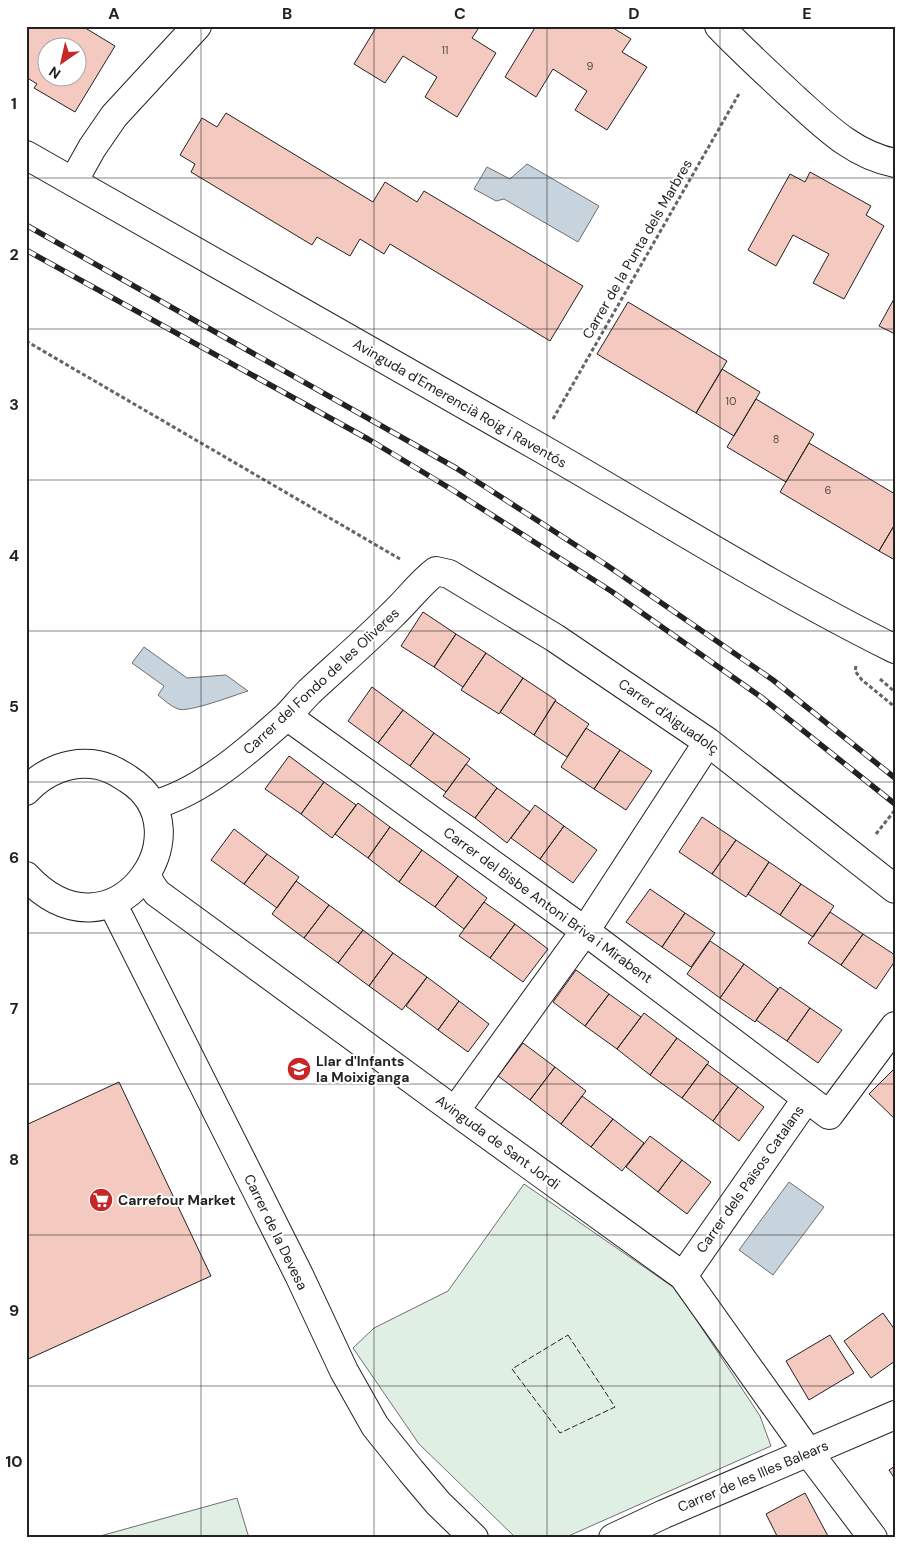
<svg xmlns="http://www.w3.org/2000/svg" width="921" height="1564" font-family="'DM Sans',sans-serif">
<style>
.green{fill:#e0efe3;stroke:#6f6f6f}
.water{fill:#c7d3dd;stroke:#6f6f6f}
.building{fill:#f3c9c0;stroke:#222;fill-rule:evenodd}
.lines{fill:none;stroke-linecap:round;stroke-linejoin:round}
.minor-casing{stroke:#222;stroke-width:30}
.path{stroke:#646464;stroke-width:3;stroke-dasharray:4 2.5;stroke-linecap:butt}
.minor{stroke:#fff;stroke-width:28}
.rail-casing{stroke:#222;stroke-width:5.5}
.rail{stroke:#fff;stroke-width:4;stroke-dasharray:11;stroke-linecap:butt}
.fence{stroke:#222;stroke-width:1;stroke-dasharray:6 2.5;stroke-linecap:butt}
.grid{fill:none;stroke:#222;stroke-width:1;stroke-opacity:0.55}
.labels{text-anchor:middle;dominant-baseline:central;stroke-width:4;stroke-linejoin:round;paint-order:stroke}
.number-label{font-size:11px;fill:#564c4a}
.street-label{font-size:14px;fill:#222;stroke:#fff}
.poi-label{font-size:14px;font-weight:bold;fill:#222;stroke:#fff;text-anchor:start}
.neatline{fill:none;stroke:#222;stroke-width:2}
.grid-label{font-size:16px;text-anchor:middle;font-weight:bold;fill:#222}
</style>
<rect width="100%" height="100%" fill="#fff"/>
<!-- green -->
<path class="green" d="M524,1184L676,1289L760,1416L771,1446L564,1538H516L419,1444L353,1348L374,1328L448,1291Z
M237,1498L249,1538H93Z"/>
<!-- water -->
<path class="water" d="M527,164L599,206L578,242L504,199L496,201L474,189L487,167L510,179Z
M144,647L187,678L226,675L248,691C235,695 188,713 178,709C170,706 164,700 158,695L164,686L132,663Z
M789,1182L824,1207L773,1275L739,1250Z"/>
<!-- building -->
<path class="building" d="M26,26H82L115,46L75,112L34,88L37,84L26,77ZM48,48H78V78H48Z
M377,26H480L472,38L496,53L457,117L425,97L437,77L403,56L385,83L354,64Z
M536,26H610L631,39L622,52L647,67L607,130L575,110L587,91L553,69L536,97L505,77Z
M226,113L373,202L385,182L417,202L424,191L583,286L550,341L390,244L384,254L360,239L350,256L317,237L312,245L191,172L195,164L180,155L202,118L217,127Z
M810,172L871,206L866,215L884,226L844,299L813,283L829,254L793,235L776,266L748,250L790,174L805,182Z
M895,297V334L879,326Z
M628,302L727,361L696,413L597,354Z
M722,369L760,392L734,436L696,413Z
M756,399L814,434L786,482L727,447Z
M809,443L895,494V524L879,551L780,492Z
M895,524V560L879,551Z
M423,612L456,634L434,667L401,646Z
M456,634L486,653L463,687L434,667Z
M486,653L523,678L499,714L461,690Z
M523,678L556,700L534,735L500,712Z
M372,687L403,710L378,743L348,721Z
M555,701L589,724L567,757L534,735Z
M403,710L434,733L410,766L378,743Z
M586,728L620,750L594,789L561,767Z
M434,733L470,759L446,792L410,766Z
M620,750L652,771L626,810L594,789Z
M289,756L324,782L301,814L265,789Z
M466,764L497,788L475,818L443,796Z
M324,782L356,805L332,838L301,814Z
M497,788L530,812L507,843L475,818Z
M358,803L390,827L368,858L335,834Z
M535,805L564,826L540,859L511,838Z
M702,817L736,840L712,874L679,852Z
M564,826L597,850L573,883L540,859Z
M390,827L422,850L399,882L368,858Z
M234,829L267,854L244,884L211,860Z
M736,840L769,862L746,897L712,874Z
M422,850L458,876L435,907L399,882Z
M267,854L299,877L277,908L244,884Z
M769,862L801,884L780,915L748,894Z
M458,876L487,898L464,929L435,907Z
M296,881L329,905L304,938L272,914Z
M801,884L834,906L813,937L780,915Z
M650,889L685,913L662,947L626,922Z
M484,902L515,924L490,958L459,936Z
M329,905L363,930L338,963L304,938Z
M830,912L863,934L841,965L808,943Z
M685,913L715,933L691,967L662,947Z
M515,924L548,949L523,982L490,958Z
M363,930L393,953L369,986L338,963Z
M863,934L895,955V961L876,989L841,965Z
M710,941L744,964L720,998L687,974Z
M393,953L427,977L402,1010L369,986Z
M744,964L778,989L755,1022L720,998Z
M576,970L609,994L585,1026L553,1002Z
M427,977L459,1001L438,1030L406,1006Z
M780,987L810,1008L787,1041L756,1020Z
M609,994L641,1017L617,1049L585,1026Z
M459,1001L489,1024L468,1052L438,1030Z
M810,1008L842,1030L818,1063L787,1041Z
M644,1013L677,1038L650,1075L617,1049Z
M677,1038L709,1062L682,1098L650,1075Z
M523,1043L555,1067L530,1100L498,1076Z
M707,1064L738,1087L713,1121L682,1098Z
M555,1067L586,1091L561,1124L530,1100Z
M895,1068V1119L869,1094Z
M119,1082L211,1276L26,1360V1125Z
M738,1087L764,1107L739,1141L713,1121Z
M582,1096L613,1119L591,1147L561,1124Z
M613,1119L644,1143L622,1171L591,1147Z
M650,1136L682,1160L658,1192L626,1167Z
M682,1160L711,1182L687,1214L658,1192Z
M883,1313L895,1330V1361L871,1378L844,1341Z
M830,1335L854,1373L809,1400L786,1361Z
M895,1466V1479L889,1470Z
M805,1493L829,1538H778L766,1514Z"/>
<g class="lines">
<!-- minor casing -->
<g class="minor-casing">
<path id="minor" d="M719,26C743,51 768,74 794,98C824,125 853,155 895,163
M26,155C196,253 367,349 537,446C656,514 772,588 895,649
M73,182L92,148L114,116L197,26
M287,716L585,931L829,1115L895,1026
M26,791C44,771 71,760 98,765C109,767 119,773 128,779C210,831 112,969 26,876
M153,805C202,792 249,750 286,717C294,709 301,700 309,692C337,666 366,641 393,614C408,600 420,583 436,571L449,574L555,638L708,742L895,889
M147,873L150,883L157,893L455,1111L683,1276L809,1453L873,1538
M112,903L299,1275L344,1371L375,1426L411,1471L438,1503L474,1538
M455,1111L585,931L708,742
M683,1276L807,1098
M613,1538L664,1514L895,1415"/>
</g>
<!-- path -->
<path class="path" d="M26,341L400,559
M553,419L740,92
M856,666L855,671L862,680L895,707
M880,679L895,692
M876,834L895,810"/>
<!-- minor -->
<use href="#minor" class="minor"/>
<!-- rail casing -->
<g class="rail-casing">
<path id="rail" d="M26,225L456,468L608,566L773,680L895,778
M26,250L368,439L451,489L611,591L761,697L895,804"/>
</g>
<!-- rail -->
<use href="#rail" class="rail"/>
<!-- fence -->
<path class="fence" d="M568,1335L615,1407L560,1433L512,1369Z"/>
</g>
<!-- grid -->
<path class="grid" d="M201,26V1538M374,26V1538M547,26V1538M720,26V1538M26,178H895M26,329H895M26,480H895M26,631H895M26,782H895M26,933H895M26,1084H895M26,1235H895M26,1386H895"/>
<!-- icons -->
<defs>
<g id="school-disc" transform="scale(1.25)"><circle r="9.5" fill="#c62828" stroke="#fff"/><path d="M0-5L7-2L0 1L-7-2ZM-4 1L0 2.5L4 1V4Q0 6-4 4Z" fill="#fff"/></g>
<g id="supermarket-disc" transform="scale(1.25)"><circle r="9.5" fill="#c62828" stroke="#fff"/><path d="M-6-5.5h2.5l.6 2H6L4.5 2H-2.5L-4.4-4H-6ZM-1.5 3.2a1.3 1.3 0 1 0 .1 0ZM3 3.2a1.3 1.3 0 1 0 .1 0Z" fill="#fff"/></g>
</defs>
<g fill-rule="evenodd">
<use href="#school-disc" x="299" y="1069"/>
<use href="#supermarket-disc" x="101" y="1200"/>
</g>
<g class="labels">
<!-- number labels -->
<g class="number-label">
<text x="445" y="50">11</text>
<text x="590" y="66">9</text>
<text x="731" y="401">10</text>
<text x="776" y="439">8</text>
<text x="828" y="490">6</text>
</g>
<!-- street labels -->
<g class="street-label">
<text transform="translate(637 249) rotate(-60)">Carrer de la Punta dels Marbres</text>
<text transform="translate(460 403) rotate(30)">Avinguda d'Emerencià Roig i Raventós</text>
<text transform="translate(321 681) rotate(-43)">Carrer del Fondo de les Oliveres</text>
<text transform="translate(669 716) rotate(35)">Carrer d'Aiguadolç</text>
<text transform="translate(548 905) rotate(36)">Carrer del Bisbe Antoni Briva i Mirabent</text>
<text transform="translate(498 1142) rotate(36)">Avinguda de Sant Jordi</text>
<text transform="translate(750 1179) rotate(-55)">Carrer dels Països Catalans</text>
<text transform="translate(276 1232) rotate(64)">Carrer de la Devesa</text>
<text transform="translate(753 1476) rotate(-23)">Carrer de les Illes Balears</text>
</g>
<!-- poi labels -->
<g class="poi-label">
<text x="316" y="1061">Llar d'Infants<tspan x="316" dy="16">la Moixiganga</tspan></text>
<text x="118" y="1200">Carrefour Market</text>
</g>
</g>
<!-- border -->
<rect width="921" height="1564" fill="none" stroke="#ffffff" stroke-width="55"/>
<!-- north arrow -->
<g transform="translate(62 62) rotate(214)"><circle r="24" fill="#ffffff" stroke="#a7a7a7"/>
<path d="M0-4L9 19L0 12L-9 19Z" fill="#c62828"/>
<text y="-8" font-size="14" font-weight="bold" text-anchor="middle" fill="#222222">N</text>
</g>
<rect x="28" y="28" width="866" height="1508" class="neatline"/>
<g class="grid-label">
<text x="114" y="19">A</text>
<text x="287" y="19">B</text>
<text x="460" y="19">C</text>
<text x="634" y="19">D</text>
<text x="807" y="19">E</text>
<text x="14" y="109">1</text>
<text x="14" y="260">2</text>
<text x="14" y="410">3</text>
<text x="14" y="561">4</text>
<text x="14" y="712">5</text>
<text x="14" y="863">6</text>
<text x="14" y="1014">7</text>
<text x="14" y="1165">8</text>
<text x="14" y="1316">9</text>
<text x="14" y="1467">10</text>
</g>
</svg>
